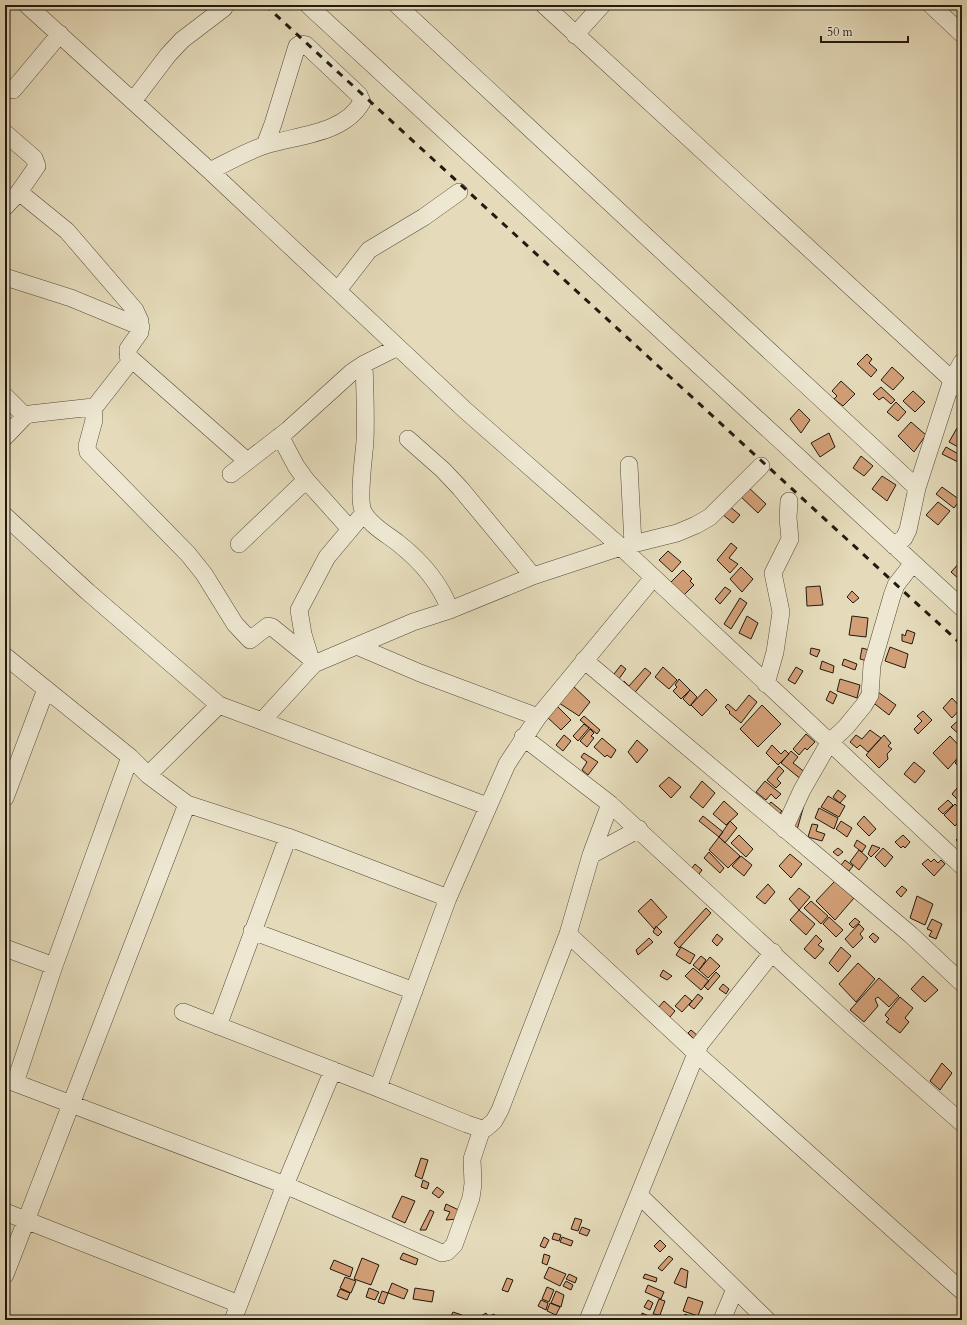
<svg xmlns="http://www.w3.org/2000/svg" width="967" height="1325" font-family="Cardo,serif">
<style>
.building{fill:#d29f77;stroke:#211a10}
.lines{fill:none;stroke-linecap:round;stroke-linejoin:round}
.minor-casing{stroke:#524a3a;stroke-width:18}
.minor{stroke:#eee8d2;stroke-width:17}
.rail{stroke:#211a10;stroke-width:3;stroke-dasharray:7 7;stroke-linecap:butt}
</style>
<rect width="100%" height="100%" fill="#e5dbba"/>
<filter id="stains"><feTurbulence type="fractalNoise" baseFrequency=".005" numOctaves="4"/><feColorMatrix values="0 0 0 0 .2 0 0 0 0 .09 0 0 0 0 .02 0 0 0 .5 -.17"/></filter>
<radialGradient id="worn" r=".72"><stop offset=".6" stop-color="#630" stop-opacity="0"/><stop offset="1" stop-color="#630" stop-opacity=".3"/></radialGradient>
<!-- building -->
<path class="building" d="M867,354L872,359L869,363L877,370L871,377L857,364Z
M892,367L904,378L893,390L881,380Z
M841,381L855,394L843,406L834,399L837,396L832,391Z
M881,387L895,400L891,404L883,397L879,400L873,394Z
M913,391L925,402L915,412L903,401Z
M896,402L906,412L898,421L887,412Z
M799,409L810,420L801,433L790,419Z
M911,422L926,435L914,452L898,436Z
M957,428L962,431V449L949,442Z
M829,433L835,447L820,457L811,443Z
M946,447L962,456V464L942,454Z
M861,456L873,466L864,476L853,468Z
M882,476L896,485L887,501L872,489Z
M747,486L766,504L758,513L739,495Z
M942,487L960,500L954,508L936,494Z
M938,502L950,511L938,525L926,515Z
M729,506L740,515L733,523L722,514Z
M731,543L737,548L729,558L738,564L730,573L717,560Z
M668,551L681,562L672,572L659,560Z
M962,560V576L959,579L951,572Z
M741,567L753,579L742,592L730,579Z
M683,570L692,579L690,581L694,585L683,596L670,583Z
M820,586L823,605L807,606L806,587Z
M725,587L731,591L720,604L715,599Z
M852,591L859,598L853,603L847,597Z
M740,598L747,603L731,629L724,624Z
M747,616L758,623L751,639L739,633Z
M852,616L868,618L866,637L849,635Z
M907,630L915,633L912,644L902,641V634L905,636Z
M890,647L908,654L905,668L885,661Z
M811,648L820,650L817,657L810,654Z
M862,648L869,650L867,661L860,659Z
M844,659L857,664L855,670L842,665Z
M822,661L834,666L833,673L820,669Z
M621,665L626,669L616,683L611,678Z
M663,667L677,680L669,689L655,677Z
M796,667L803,671L795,684L788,680Z
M645,668L651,673L632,696L621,686L624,681L629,686Z
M679,679L690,690L681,699L673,691L677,687L675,685Z
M840,679L860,685L857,698L837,691Z
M572,685L590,702L579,716L559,703Z
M706,689L717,700L702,716L691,705Z
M690,690L697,697L690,706L683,699Z
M830,691L837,695L833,704L826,700Z
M878,692L896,705L889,715L871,701Z
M749,695L757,702L741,723L729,713L730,712L725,707L728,704L736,711Z
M952,698L961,708L952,718L943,708Z
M762,705L781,724L758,747L740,729Z
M557,706L571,720L561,730L547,717Z
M923,711L932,720L918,734L914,729L922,721L917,716Z
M584,716L600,730L597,734L580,720Z
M962,717V737L951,727Z
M584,724L589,728L578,741L573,736Z
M590,729L594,733L591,736L594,738L587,747L580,741Z
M870,730L881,738L868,752L860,745L857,748L850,742L856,735L862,739Z
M806,734L815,742L807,750L805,748L799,755L793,749Z
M564,735L571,741L563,751L556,745Z
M884,735L891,743L888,746L892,749L887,754L888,759L879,768L866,755Z
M950,736L962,749V753L948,769L933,753Z
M602,738L616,750L611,758L607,755L605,757L594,747Z
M637,740L648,750L637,763L628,752Z
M772,745L781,754L785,750L789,754L778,765L766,753Z
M791,751L798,757L793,763L806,773L802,780L781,763Z
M584,753L598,762L588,775L582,770L587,762L581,757Z
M962,754V765L960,768L955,763Z
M914,762L925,771L915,783L904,774Z
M779,766L784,771L777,779L781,783L776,788L767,780Z
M669,777L681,787L671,798L659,786Z
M702,781L715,793L703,808L690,797Z
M765,781L781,794L776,799L771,794L766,800L756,792Z
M957,788L962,793L958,800L952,794Z
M838,790L846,796L840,803L833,797Z
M828,796L845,806L839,817L821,807Z
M948,800L953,805L943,814L938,809Z
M724,801L738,814L726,825L713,814Z
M771,802L782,811L777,817L766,808Z
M955,804L962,811V818L955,826L944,815Z
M804,805L797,830L790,828Z
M819,808L838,818L834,829L815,818Z
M703,816L723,832L719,837L699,821Z
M864,816L876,829L869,836L857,824Z
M730,821L737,828L725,843L719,837Z
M841,821L852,828L847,837L836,829Z
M812,824L818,825L816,831L825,834L822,841L808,837Z
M962,834V846L956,840Z
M739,835L753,849L746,857L731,843Z
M903,835L910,842L905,848L903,846L901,848L895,842Z
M719,837L740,856L728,868L709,850Z
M857,840L866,846L862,852L854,846Z
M872,845L880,848L871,857L868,854Z
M838,848L843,852L838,856L833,852Z
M883,848L893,857L885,867L875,857Z
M859,850L868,858L859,870L850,862Z
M709,852L724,868L720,873L704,858Z
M790,854L802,864L791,878L779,866Z
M741,856L752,865L744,876L732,866Z
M928,859L931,862L934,859L938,863L941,860L945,864L934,876L922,864Z
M845,860L853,866L849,871L841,865Z
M695,864L702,870L697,877L690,871Z
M835,881L854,898L835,920L816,901Z
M768,884L775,892L765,904L756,897Z
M902,886L907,890L901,897L896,892Z
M799,888L810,897L799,910L789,899Z
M917,896L933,904L925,925L910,918Z
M651,899L667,917L654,929L638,911Z
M811,901L828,916L821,924L804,908Z
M706,908L711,913L679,948L674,943Z
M799,910L815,924L806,935L790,920Z
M829,917L843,930L836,937L823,924Z
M855,918L860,922L853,928L849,924Z
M932,919L942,924L936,939L929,936L932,931L927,929Z
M859,924L864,929L860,934L863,938L853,948L845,939Z
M656,926L662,932L658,936L653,932Z
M873,933L879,938L875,943L869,937Z
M717,934L723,939L717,946L712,941Z
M816,935L822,941L818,945L824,949L815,959L804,949Z
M649,938L653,942L638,955L636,950Z
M681,947L695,955L690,964L676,955Z
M841,947L851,956L838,972L829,963Z
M701,956L706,960L699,970L693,965Z
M710,957L720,966L708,978L699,970Z
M858,963L875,979L856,1002L839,984Z
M693,968L709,981L701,990L685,976Z
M663,970L672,976L667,980L660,976Z
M716,972L720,976L708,990L704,986Z
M923,976L938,990L925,1002L911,989Z
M879,978L899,996L889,1007L878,997L875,999L878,1006L864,1022L850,1010Z
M723,984L729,989L726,994L719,989Z
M698,994L703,998L694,1009L689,1005Z
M685,995L692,1001L682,1012L675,1006Z
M900,997L913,1008L905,1018L909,1022L900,1033L886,1022L889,1019L885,1015Z
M664,1001L675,1011L670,1017L658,1008Z
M691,1030L698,1036L695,1040L688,1033Z
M942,1063L952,1073L940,1090L930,1081Z
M421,1158L428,1160L422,1179L415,1176Z
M423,1180L429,1183L427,1189L421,1187Z
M437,1187L444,1192L439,1198L432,1193Z
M402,1196L415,1201L405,1223L392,1217Z
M446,1204L461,1211L458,1219L446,1220L450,1212L444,1210Z
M430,1210L434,1212L426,1230H420Z
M575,1218L582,1220L578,1231L571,1229Z
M582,1227L590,1230L587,1236L579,1233Z
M554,1233L561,1235L559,1241L552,1239Z
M544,1237L549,1240L545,1248L540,1246Z
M562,1237L573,1241L571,1246L560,1242Z
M660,1240L666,1246L660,1252L654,1246Z
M403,1253L418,1259L416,1265L400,1259Z
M544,1254L550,1256L547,1265L542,1263Z
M669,1256L673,1259L662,1271L658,1268Z
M362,1258L379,1265L371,1285L354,1279Z
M334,1260L353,1268L350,1277L330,1269Z
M549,1267L566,1274L560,1286L544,1278Z
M681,1268L688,1271L686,1288L674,1283Z
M569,1274L577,1278L575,1283L566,1279Z
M645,1274L657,1278L656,1282L643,1278Z
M345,1277L356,1281L351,1293L340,1288Z
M507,1278L513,1280L508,1292L502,1290Z
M566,1281L573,1285L571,1290L563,1286Z
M392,1283L408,1290L404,1299L388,1293Z
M648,1285L664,1292L661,1299L645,1292Z
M547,1287L554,1290L549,1302L542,1299Z
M369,1288L379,1292L375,1300L366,1297Z
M415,1288L434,1291L432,1302L413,1299Z
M340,1289L350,1293L347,1300L337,1296Z
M382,1291L388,1293L384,1304L378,1302Z
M556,1291L564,1295L561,1307L551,1303Z
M688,1297L703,1302L698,1316L683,1311Z
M659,1299L665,1301L660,1315L653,1314Z
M541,1300L548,1303L546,1310L538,1306Z
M648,1300L653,1303L650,1310L644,1307Z
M550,1303L560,1307L556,1315L547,1311Z
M453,1312L462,1315L460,1320H449Z
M486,1313L491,1320H476V1319Z
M642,1313L658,1320H641Z
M494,1314L498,1319L496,1320H493L490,1316Z
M685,1314L698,1320H682Z"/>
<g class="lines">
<!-- minor casing -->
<g class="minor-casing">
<path id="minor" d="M27,5L210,171L466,411L621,547L962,866
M308,5L962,608
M397,5L917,488
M544,5L962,389
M931,5L962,34
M575,35L602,5
M13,90L60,34
M133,101L168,55L182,40L224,8
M5,133L34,158L37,166L19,192L5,207
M210,171C228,162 247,151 266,145C298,135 344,134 362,102L359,95L306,45L300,44L297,46L273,124L265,145
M5,277L71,298L141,327
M338,290L369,250L424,217L459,192
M128,356L247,461
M364,364C365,390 366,415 365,441C364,456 357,502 364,513C371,526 388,535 398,543C421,561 440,583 450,610
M5,396L25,416
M93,407L94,420L87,446L88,452L188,554L204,574L235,624L250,640L268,626L272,627L309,657
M280,436L296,466L306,480L350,529
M5,437L25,416L30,414L93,407L97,404L129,363L128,349L140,332V321L135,310L67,231L19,192
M408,439L443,470L460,488L533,576
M629,465L633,544
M231,474L288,430L352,372L364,364L398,347
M5,516L88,592L219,705L487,806
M239,544L306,480
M894,546L904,538L908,530L917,488L952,380L962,362
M359,647L420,673L538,717
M5,656L130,757L148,775L187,804L288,837L448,898
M310,657L303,634L299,610L327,557L364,513
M584,660L866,897L911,935L962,983
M766,684L775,652L781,612L773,573L790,539L788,518L789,501
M262,721L314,664L413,622L450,610L533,576L621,547L677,533L696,525L710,517L761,466
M523,737L610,804L847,1022L962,1123
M148,775L219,705
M5,798L46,689
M784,829L802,790L829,743L846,727L864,705L870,695L872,665L892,596L896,585L913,563
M591,855L639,829
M252,931L414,991
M568,934L697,1054L962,1291
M5,948L54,966
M183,1012L378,1088L467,1124L482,1129L486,1128L494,1121L500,1110L568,934L591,855L610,804
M218,1026L288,837
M5,1079L285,1185L442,1253L447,1252L454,1245L471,1198L473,1184L472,1159L482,1129
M15,1083L54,966L130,757
M378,1088L448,898L507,764L538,717L653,578
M639,1195L767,1320
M5,1212L239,1304
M5,1275L187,804
M233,1320L285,1185L333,1070
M588,1320L700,1044L773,952
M722,1320L735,1289"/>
</g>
<!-- minor -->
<use href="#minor" class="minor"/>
<!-- rail -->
<path class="rail" d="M265,5L962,645"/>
</g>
<!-- margin -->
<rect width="967" height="1325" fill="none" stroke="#e5dbba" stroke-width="20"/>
<rect x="6" y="6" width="955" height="1313" fill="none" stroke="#211a10" stroke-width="2"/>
<rect x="10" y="10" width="947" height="1305" fill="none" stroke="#211a10"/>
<!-- scale -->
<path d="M821 36v6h87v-6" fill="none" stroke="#211a10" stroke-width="2"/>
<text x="827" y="36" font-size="12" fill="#211a10" stroke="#eee8d2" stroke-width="3" paint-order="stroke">50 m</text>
<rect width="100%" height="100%" filter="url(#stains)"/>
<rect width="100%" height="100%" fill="url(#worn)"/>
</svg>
